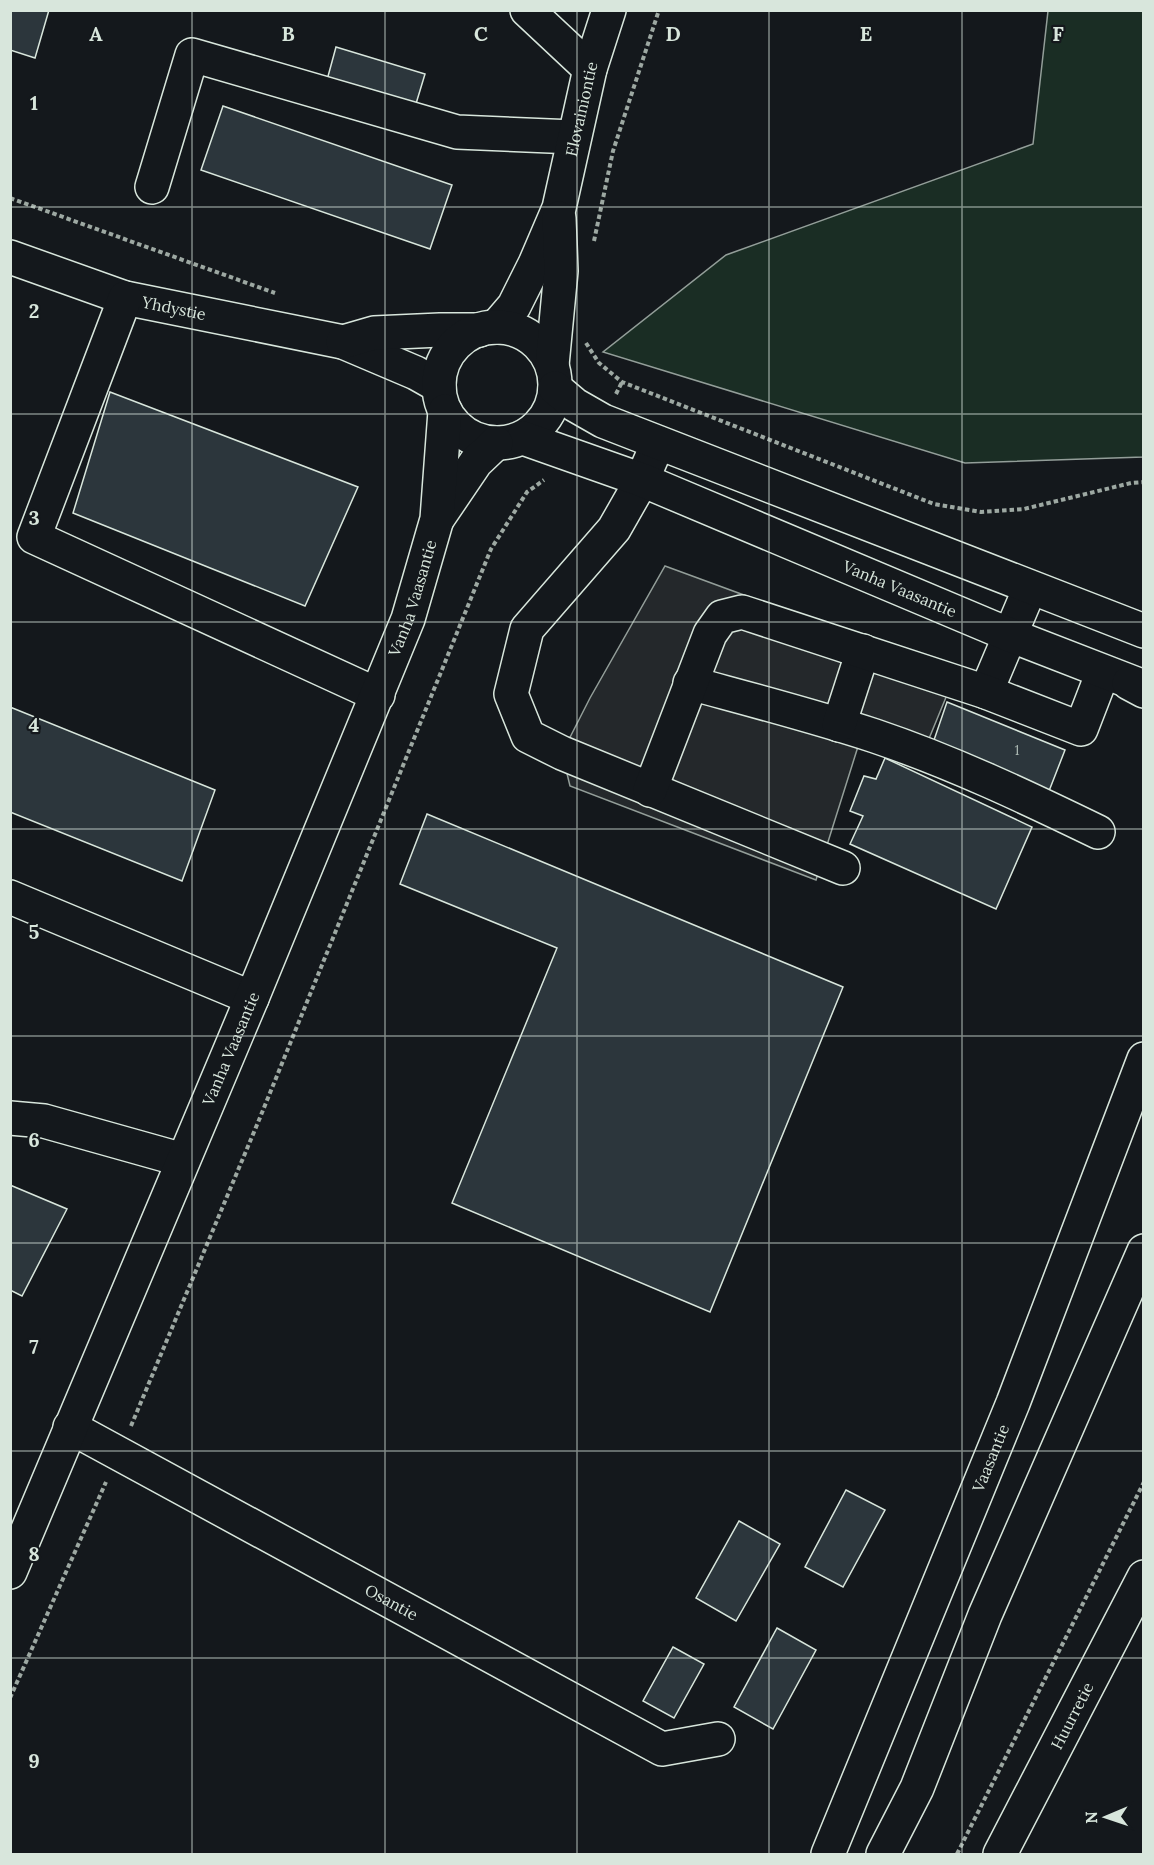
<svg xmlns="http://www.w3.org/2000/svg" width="1154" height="1865" font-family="Lora,serif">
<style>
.green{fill:#1a2d24;stroke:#939e99;stroke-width:1.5}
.parking{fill:#24282b;stroke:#939e99;stroke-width:1.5}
.building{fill:#2c363c;stroke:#d8e6dc;stroke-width:1.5}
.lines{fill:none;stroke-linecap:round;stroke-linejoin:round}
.minor-casing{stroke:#d8e6dc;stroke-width:36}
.major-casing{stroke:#d8e6dc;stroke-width:36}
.highway-casing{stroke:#d8e6dc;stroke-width:36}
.path{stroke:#9da8a2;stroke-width:4;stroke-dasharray:4.5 3;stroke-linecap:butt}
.minor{stroke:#14181c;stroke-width:33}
.major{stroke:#14181c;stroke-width:33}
.highway{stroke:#14181c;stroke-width:33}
.grid{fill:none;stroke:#d8e6dc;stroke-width:1.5;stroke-opacity:0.55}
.labels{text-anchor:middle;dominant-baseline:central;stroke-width:4.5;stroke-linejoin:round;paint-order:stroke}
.number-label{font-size:14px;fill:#adbab4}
.street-label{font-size:16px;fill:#d8e6dc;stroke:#14181c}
.grid-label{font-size:20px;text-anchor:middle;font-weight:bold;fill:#d8e6dc;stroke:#14181c;stroke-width:4.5;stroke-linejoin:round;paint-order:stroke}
</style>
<rect width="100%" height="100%" fill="#14181c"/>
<!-- green -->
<path class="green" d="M1048,11H1143V457L965,463L603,352L726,255L1033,144Z"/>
<!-- parking -->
<path class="parking" d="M665,566L956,673L921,758L861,737L816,880L570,786L562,753L590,698Z"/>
<!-- building -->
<path class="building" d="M10,10H49L35,58L10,50Z
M336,47L425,74L415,107L327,80Z
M223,106L452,185L430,249L201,170Z
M110,392L358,487L305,606L73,513Z
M947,702L1065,750L1049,791L934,740Z
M10,707L215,790L182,881L10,812Z
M885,758L1032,827L996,909L850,844L863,816L850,811L864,776L876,779Z
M427,814L843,987L710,1312L452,1203L557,948L400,884Z
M10,1185L67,1209L22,1296L10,1290Z
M846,1490L885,1510L843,1587L805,1567Z
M739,1521L780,1544L736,1621L696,1598Z
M777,1628L816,1650L773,1729L734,1707Z
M673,1647L704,1664L674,1718L643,1701Z"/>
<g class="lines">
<!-- minor casing -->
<g class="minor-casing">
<g id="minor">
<path d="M527,10L590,69"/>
<path d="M152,187L192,55L457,132L574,137"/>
<path id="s1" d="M10,257L125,298L343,342L416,373L439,386"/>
<path d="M125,298L34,537L378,695"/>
<path d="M343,342L374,333L440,330H479"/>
<path d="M658,443L642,480L614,529L527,629L511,694L528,736L562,753L843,868"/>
<path d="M690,683C752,700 814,716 875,736C952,762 1026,797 1098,832"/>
<path d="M986,692L1030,588"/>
<path d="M839,725L863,651"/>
<path d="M650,790L710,634L722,617L742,612L986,692L1081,729L1103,672"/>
<path d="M10,897L252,998"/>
<path d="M10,1118L44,1121L183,1160"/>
<path id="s2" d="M70,1427L662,1749L718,1739"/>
<path id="s3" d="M1000,1854L1144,1577"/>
</g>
</g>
<!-- major casing -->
<g class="major-casing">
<g id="major">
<path id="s4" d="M496,327L514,306L535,264L559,208L590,69L609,10"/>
<circle cx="497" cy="385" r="58"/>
<path d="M552,365L561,271L559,218"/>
<path d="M555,388L575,405L603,421L1144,631"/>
<path id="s5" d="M523,438L642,480L1010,635L1144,687"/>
<path d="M438,518L476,462L496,443"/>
<path id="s6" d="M10,1572L252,998L408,619L437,519L445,411"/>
</g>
</g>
<!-- highway casing -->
<g class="highway-casing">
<g id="highway">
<path d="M1129,683L1144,691"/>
<path id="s7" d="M828,1854L1013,1403L1144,1059"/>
<path d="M883,1854L917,1788L985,1615L1144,1251"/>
</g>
</g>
<!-- path -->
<path class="path" d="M10,198L275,293
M594,241L613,151L659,10
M586,343L599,363L622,382L934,504L981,512L1024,509L1131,483L1144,482
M616,394L622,382
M131,1426L259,1120L491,549L527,492L544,480
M10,1698L106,1482
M957,1854L1144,1482"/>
<!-- minor -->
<use href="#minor" class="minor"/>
<!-- major -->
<use href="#major" class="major"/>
<!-- highway -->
<use href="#highway" class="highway"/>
</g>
<!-- grid -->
<path class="grid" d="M192,10V1854M385,10V1854M577,10V1854M769,10V1854M962,10V1854M10,207H1144M10,414H1144M10,622H1144M10,829H1144M10,1036H1144M10,1243H1144M10,1451H1144M10,1658H1144"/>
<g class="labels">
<!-- number labels -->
<g class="number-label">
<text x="1017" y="750">1</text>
</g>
<!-- street labels -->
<g class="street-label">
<text stroke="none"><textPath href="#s4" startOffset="237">Elovainiontie</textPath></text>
<text stroke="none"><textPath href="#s1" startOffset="172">Yhdystie</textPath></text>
<text stroke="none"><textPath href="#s5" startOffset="406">Vanha Vaasantie</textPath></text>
<text stroke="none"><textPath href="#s6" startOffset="1054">Vanha Vaasantie</textPath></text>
<text stroke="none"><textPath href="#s6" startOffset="568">Vanha Vaasantie</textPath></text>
<text stroke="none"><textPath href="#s7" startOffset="428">Vaasantie</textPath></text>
<text stroke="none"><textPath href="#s2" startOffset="366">Osantie</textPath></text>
<text stroke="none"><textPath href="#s3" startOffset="156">Huurretie</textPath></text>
</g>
</g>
<g class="grid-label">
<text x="96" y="41">A</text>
<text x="288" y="41">B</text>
<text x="481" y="41">C</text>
<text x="673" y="41">D</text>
<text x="866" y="41">E</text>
<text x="1058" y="41">F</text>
<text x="34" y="110">1</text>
<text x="34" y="318">2</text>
<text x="34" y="525">3</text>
<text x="34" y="732">4</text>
<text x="34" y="939">5</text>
<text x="34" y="1147">6</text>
<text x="34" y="1354">7</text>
<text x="34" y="1561">8</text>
<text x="34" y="1768">9</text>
</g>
<!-- border -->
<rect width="1154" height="1865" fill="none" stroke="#d8e6dc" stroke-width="24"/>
<!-- north arrow -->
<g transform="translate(1106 1817) rotate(268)" stroke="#14181c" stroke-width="4.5" paint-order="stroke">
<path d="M0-4.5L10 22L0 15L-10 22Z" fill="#d8e6dc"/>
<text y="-9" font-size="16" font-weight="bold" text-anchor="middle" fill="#d8e6dc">N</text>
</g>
</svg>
